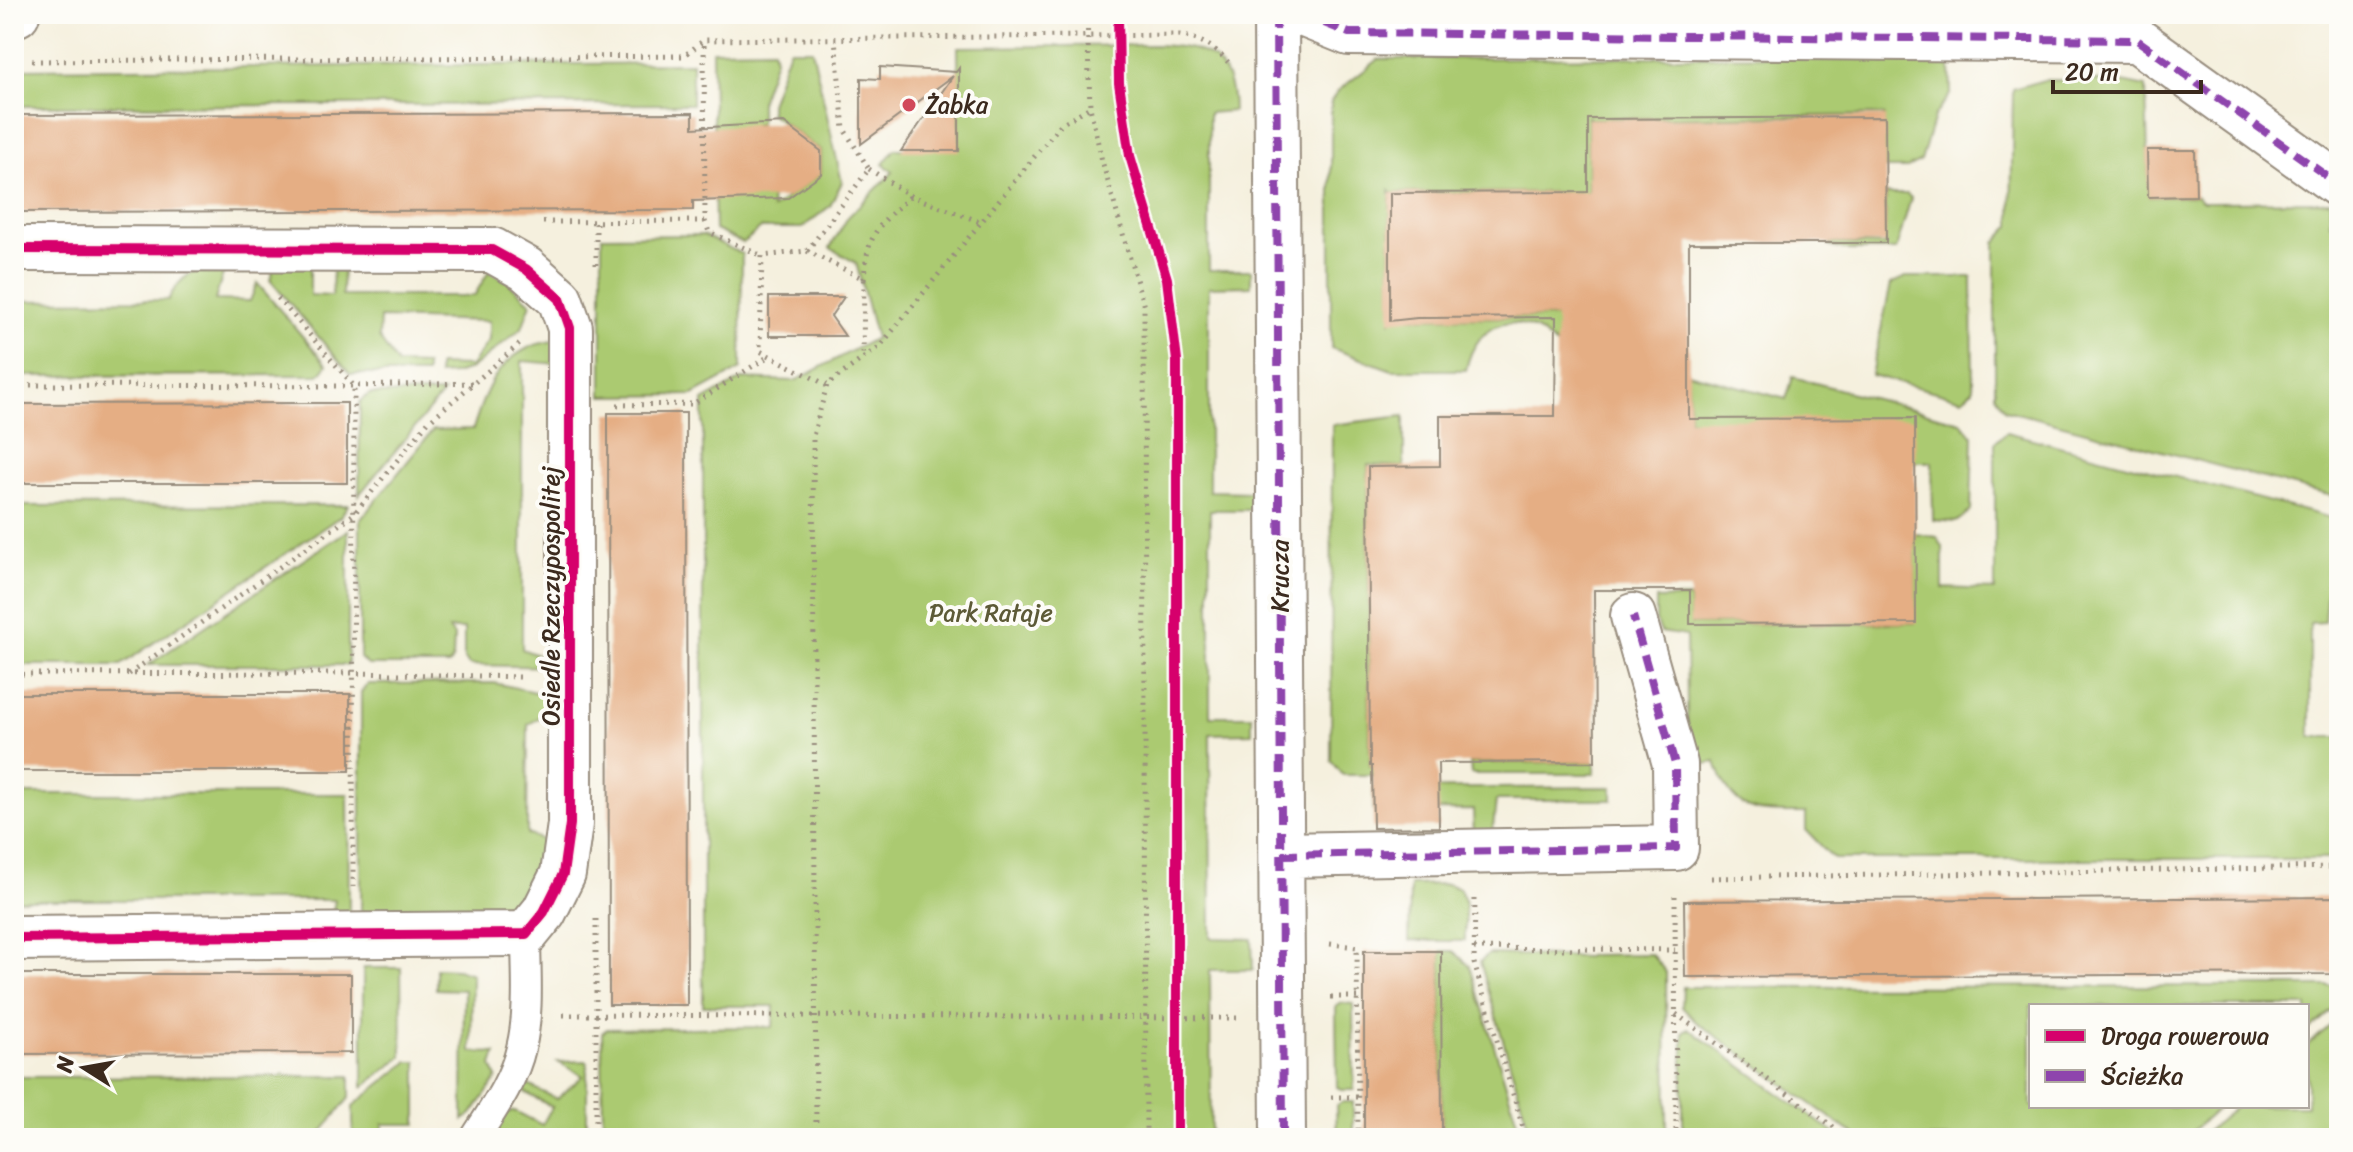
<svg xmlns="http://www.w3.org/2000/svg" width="2353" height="1152" font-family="Sriracha,sans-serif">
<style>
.green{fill:#abca71;stroke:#737a48;stroke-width:2}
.building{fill:#e5ae84}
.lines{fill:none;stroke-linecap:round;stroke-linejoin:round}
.service-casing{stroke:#988d7e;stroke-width:32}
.minor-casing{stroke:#988d7e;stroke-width:48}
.path{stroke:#988d7e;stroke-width:5;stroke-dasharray:2 6;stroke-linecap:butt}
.service{stroke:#fff;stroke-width:28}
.minor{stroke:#fff;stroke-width:44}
.quiet{stroke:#8e44ad;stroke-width:8;stroke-dasharray:16 8;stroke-linecap:butt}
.cycleway-casing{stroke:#fdfcf7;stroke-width:15}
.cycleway{stroke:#d6006c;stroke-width:10}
.poi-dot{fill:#d1495b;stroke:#fdfcf7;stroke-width:3}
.labels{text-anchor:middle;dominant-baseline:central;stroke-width:8;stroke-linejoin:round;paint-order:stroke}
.poi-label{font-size:24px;fill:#3b2a1e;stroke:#fdfcf7;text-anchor:start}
.street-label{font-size:24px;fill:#3b2a1e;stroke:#fdfcf7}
.park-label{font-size:24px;fill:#5d5a37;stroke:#fdfcf7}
</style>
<rect width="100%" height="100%" fill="#fdfcf7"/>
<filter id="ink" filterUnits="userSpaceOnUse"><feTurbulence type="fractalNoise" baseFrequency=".0125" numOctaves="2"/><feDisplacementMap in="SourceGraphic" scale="16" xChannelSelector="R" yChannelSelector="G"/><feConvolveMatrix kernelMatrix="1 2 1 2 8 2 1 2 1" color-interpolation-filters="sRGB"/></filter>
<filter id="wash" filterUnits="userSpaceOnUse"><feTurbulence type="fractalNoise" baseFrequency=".006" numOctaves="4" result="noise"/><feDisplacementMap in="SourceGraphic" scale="32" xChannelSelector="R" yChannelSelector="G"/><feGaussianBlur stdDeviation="1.8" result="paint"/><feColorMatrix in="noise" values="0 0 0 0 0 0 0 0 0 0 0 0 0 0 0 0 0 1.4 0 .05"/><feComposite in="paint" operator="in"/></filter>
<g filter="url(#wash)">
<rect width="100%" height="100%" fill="#f5f0de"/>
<!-- green -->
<path class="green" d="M1471,14H2031V17L1471,21Z
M1155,45C1205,47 1232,55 1233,111L1209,113V270H1251V286L1209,287V491L1251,492V510H1210V716H1252V733L1210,734L1211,938L1252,939L1253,970H1210L1211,1138H603L602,1033L607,1029L773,1027L774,1006H703V401L742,379L795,381L876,338L856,263L830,248L848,217L893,172L883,164L895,149H959L958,47Z
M773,49L775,59L760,102V124L752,125L771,198L772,209L821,173V151L770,113V104L789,49H812L842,182L830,206L802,228H761L743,243L715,230L712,50Z
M1929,55L1950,64L1951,93L1934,117L1921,161L1907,168H1885L1884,115L1590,119L1588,116V192L1392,193L1390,190L1391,321L1393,318L1589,317V346H1556C1521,308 1476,319 1466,370H1392L1331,348V101L1338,91L1379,59Z
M692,63V104L14,106V69Z
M2044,80L2117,81L2146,87L2149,197L2196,196L2203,202H2212L2330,201V224H2339V498L2006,410L1995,395V243L2011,226L2013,89Z
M1886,194H1907L1911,198L1896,250H1844L1829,246L1830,243L1885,245Z
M703,235L742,254L741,369L693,395L602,396V236Z
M226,264L215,300L250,301L257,283L327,365L319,375L14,376V301L168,300C183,271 196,270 226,264Z
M275,264H310V295L332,296L333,264H343L342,296H474L489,271L508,282L531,303L522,328L471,369L454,374L438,375V365L471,366L489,340V321L380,318L379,338L397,364L426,365V374H350L270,280Z
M1906,277H1972L1973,390L1962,399L1871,375L1891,284Z
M559,340L558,364L522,361V649L558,663L559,667L469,665L464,658V629H449L454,636L453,658L449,665H368L360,658V520L433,430L473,429C484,394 493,366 528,348C536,343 549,342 559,340Z
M1688,373L1786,399L1793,377L1961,422L1973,436L1971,511L1956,522L1933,520L1932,462H1915L1689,419Z
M443,393L359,495L360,402L369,394Z
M1404,416V467L1368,465L1370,766L1407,775H1343L1331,760L1332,425Z
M2006,432L2331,518L2330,528L2339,543V578H2328L2324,622L2310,623V737H2339V857L2337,859H1834L1806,830V813C1757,813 1733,816 1716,762L1688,767L1686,636L1661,632L1656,621V599L1690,598L1691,624L1915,623V534L1937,537L1943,547V588L1995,590V443Z
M348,505L341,516L121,665H14V506Z
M348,530V665H148Z
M494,683L535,692H559V704L528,725L527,834L559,846L545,884L510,917L373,925L361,910V692L368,684Z
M1592,762L1595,763V774H1471L1470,763Z
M1612,787V800H1496L1492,837H1474L1473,810L1373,811V789Z
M14,794H348L349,911L337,926H330L335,900H14Z
M1448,884L1460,889L1465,901V941H1409L1410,885Z
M1441,951H1453L1470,966L1522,1138H1442Z
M1489,954L1586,957L1591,955L1651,954L1666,972L1667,1138H1532L1480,962Z
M363,968H401L402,1057L363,1087Z
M436,968L457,969L472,974L471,1052L496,1053L492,1066L497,1078L472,1114L463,1120L464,990L436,989Z
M2339,986V1004L2307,1032V1006H2031V1106H2221L2184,1138H1859L1695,1021L1682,1007L1683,987Z
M1342,1003L1353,1004L1354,1090H1342L1337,1087L1336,1007Z
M2339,1018V1138H2199L2237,1106H2307V1046Z
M1688,1028L1841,1138H1693L1683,1132V1033Z
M587,1061V1138H498V1127L506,1113L515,1111L542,1125L552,1107L519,1089L523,1082L557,1099L583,1076L558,1062Z
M408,1062H417V1124H383V1138H353V1106Z
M350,1076V1097L317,1138H14V1077Z
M1342,1102H1353V1138H1337L1336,1106Z"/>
<g id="blocks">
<!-- building -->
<path class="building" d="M880,67L956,72L959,68V151H901L953,76L861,144V78L880,79Z
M693,113V128L784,123L821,151V174L788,198L693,201V210L14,212V115Z
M1885,117L1886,243H1689V419L1915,418L1916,623L1690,624V590H1594L1595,762L1438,763L1439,827L1373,828L1372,766H1370L1368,467L1440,466V416H1555L1556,317L1417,318L1390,321V193L1588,192V119Z
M2147,150H2195L2196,196L2148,197Z
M769,297H844L831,316L845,336H769Z
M311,403H347V483H14V404Z
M608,413H686L687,1005H609Z
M14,694H350V771H14Z
M2339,897V974L1685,977L1684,901Z
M1364,951H1441L1442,1138H1364Z
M14,974H351V1053L14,1054Z"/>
</g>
</g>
<g filter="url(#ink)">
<use href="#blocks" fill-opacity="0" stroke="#988d7e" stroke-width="2"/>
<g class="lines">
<!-- service casing -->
<g class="service-casing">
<path id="service" d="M475,1138C492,1111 514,1080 521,1048C530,1011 526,972 526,934"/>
</g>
<!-- minor casing -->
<g class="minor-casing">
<path id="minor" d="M14,14H17
M1276,14L1283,1138
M1302,14L1349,33L2137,40L2339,185
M14,249L492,250L526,269L560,299L570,328V824L563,874L544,912L526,934L14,938
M1282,855L1676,848L1675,764L1633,616"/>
</g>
<!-- path -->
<path class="path" d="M1087,14L1090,107L1102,161L1144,307L1146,1138
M32,61L684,56L704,40L1179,35C1200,39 1214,46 1228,62
M869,169L911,196L981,222
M705,221L709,232L762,256
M543,222L705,221L704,40
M807,251L864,279L863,358
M596,265V222
M864,279C867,234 878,225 911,196
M278,298L354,386L353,887
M14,385L354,386L473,383
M827,385L760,351L762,256L807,251L869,169L844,129L835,39
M617,405L693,404L769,356
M14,674L353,673L522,677
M129,674L354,514L428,422L522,342
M1711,878L2339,867
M1675,896L1676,1138
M1475,899L1474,963L1526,1138
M596,919V1138
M1330,944L1357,947L1358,1138
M1474,948L1675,950
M1331,997H1358
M1676,1014L1849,1138
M563,1015L1237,1018
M1331,1097H1358
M816,1138L813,436L827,385L881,345L1061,124L1090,107"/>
<!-- service -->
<use href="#service" class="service"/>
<!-- minor -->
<use href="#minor" class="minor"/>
<!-- quiet -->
<path class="quiet" d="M14,14H17
M1276,14L1283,1138
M1302,14L1349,33L2137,40L2339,185
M1282,855L1676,848L1675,764L1633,616"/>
<!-- cycleway casing -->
<g class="cycleway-casing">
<path id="cycleway" d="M1118,14L1119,83L1130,156L1167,279L1177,361V1138
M14,249L492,250L526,269L560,299L570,328V824L563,874L544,912L526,934L14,938"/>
</g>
<!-- cycleway -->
<use href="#cycleway" class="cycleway"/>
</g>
</g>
<!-- markers -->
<circle class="poi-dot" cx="909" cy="105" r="8"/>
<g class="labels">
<!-- poi labels -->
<g class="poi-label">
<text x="925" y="105">Żabka</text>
</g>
<!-- street labels -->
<g class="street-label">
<text transform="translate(1280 576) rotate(-90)">Krucza</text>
<text transform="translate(551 596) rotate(-90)">Osiedle Rzeczypospolitej</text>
</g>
<!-- park labels -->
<g class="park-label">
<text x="991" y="613">Park Rataje</text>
</g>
</g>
<!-- margin -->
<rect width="2353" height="1152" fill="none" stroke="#fdfcf7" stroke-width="48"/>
<!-- legend -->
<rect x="2029" y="1004" width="280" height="104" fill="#fdfcf7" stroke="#afa8a0" stroke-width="2"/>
<rect x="2045" y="1030" width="40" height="12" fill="#d6006c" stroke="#afa8a0" stroke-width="2"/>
<text x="2101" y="1044" font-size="24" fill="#3b2a1e">Droga rowerowa</text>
<rect x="2045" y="1070" width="40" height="12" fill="#8e44ad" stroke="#afa8a0" stroke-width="2"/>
<text x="2101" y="1084" font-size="24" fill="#3b2a1e">Ścieżka</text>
<!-- north arrow -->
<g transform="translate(84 1068) rotate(281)" stroke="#fdfcf7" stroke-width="6" paint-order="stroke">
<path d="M0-6L14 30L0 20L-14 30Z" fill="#3b2a1e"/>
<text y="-12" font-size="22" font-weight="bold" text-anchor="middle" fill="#3b2a1e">N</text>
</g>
<!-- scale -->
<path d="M2053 80v12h148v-12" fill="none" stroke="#3b2a1e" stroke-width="4"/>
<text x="2065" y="80" font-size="24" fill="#3b2a1e" stroke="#fdfcf7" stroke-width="6" paint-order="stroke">20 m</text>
</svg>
